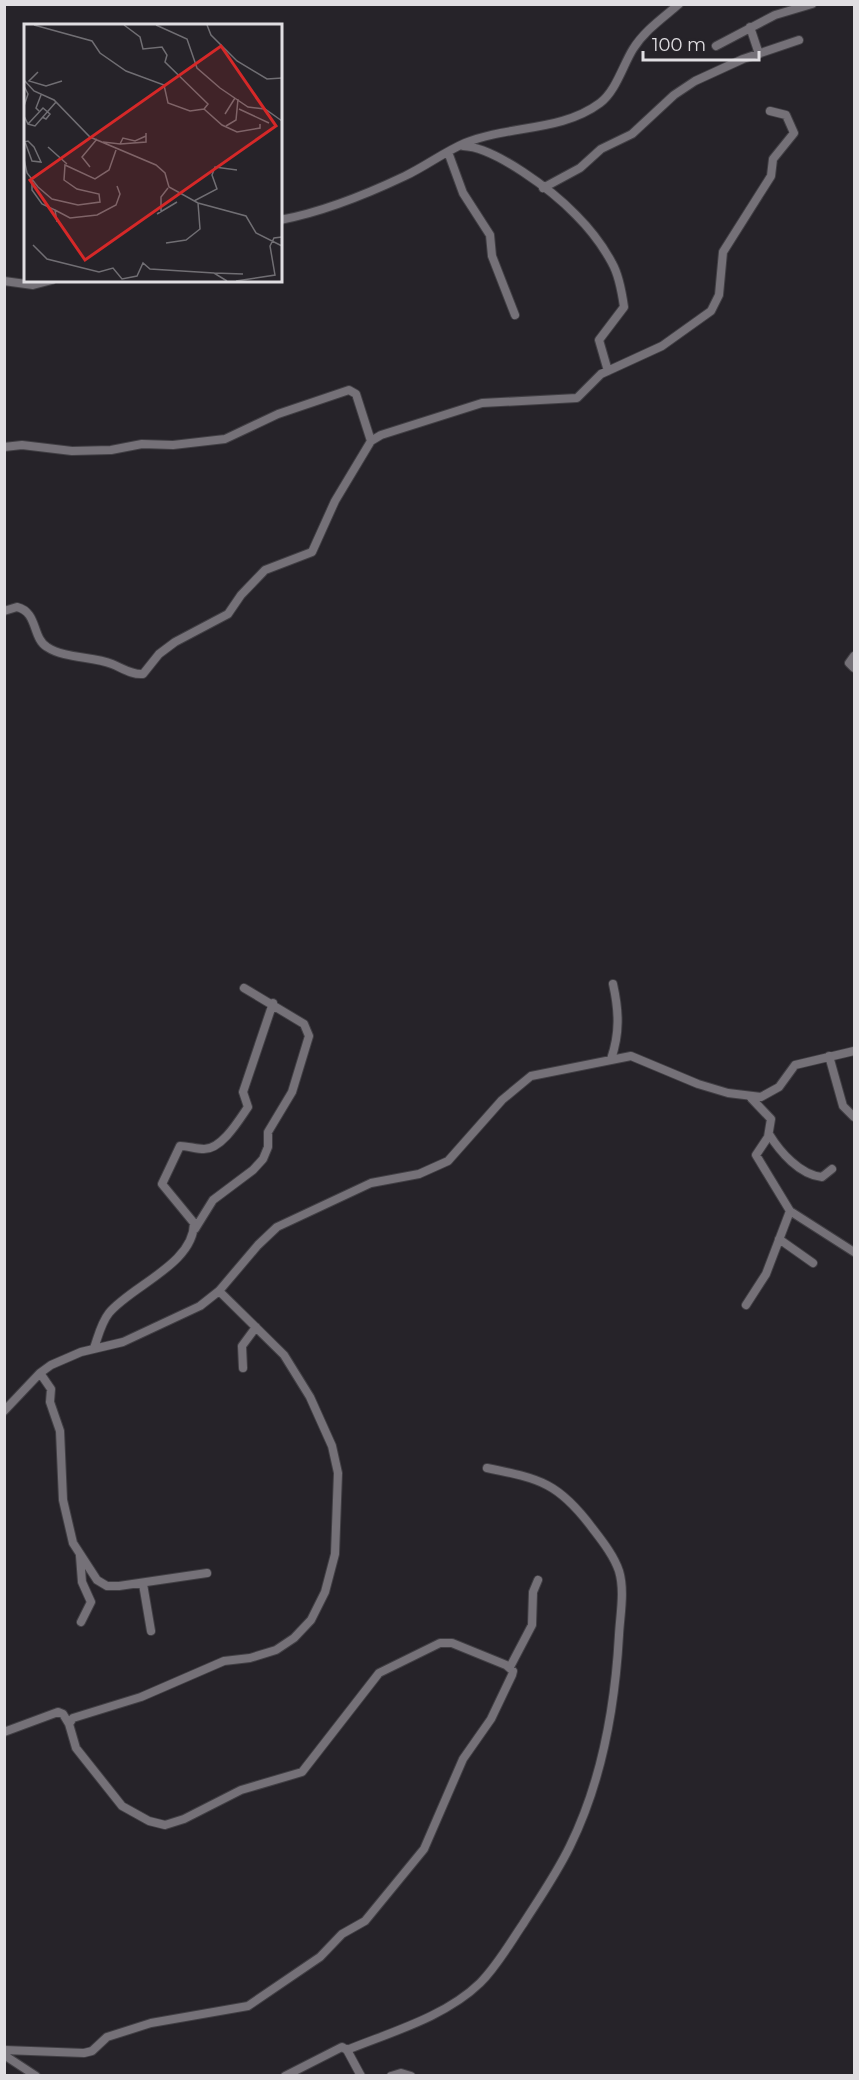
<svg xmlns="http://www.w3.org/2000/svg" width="859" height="2080" font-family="Montserrat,sans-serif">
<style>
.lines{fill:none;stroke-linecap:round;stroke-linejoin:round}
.minor-casing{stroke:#413f44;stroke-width:10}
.minor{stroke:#757178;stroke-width:8}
.inset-road{fill:none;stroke:#706e73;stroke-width:1.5}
.view{fill:#d62828;fill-opacity:0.15;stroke:#d62828;stroke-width:3}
.inset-edge{fill:none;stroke:#e0dee2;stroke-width:3}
</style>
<rect width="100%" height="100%" fill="#262329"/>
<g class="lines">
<!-- minor casing -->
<g class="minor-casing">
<path id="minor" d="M750,27L759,54
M716,46L775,15L812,4
M463,146C495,147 553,191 576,215C589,228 603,246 612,263C619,275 622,293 624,307L599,340L608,371
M448,152L463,193L490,235L492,256L515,315
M543,188L580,168L601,149L632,134L674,95L695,81L743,59L799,40
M280,220C323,212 365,195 405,176C426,166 444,152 465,143C509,125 561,132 600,103C616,91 623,65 633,49C645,30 663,18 679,4
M4,281L33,285L52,280
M371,441L381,435L482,403L577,398L601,374L662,346L711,311L719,295L723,252L771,176L773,159L794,133L786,115L770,111
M4,447L22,445L72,451L111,450L142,444L173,445L225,439L278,414L349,390L356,394L371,441L335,501L312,552L265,570L241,595L228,614L175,642L159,654L143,674C132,675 122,668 112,664C93,656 65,659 47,647C32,638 38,612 17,607L4,611
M854,656L849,663L854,668
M829,1056L843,1106L854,1117
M611,1059C620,1033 619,1011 613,984
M751,1098L771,1119L768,1137L756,1155L790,1211L854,1252
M769,1134C780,1152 800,1175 822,1177L832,1169
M195,1229L213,1200L253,1170L263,1159L268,1147V1132L292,1092L309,1036L304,1024L244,988
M779,1239L813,1263
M746,1305L766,1274L790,1211
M94,1348C98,1337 101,1323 109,1313C131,1286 194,1264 194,1223L162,1184L180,1146C188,1146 196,1149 204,1149C222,1149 239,1120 248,1107L243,1092L273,1003
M243,1368L242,1346L256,1327
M40,1373L51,1389L50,1402L60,1431L63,1500L73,1543L97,1580L107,1586H119L207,1573
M4,1411L40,1373L51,1365L81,1352L123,1342L200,1306L219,1291L258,1245L277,1227L371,1183L419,1174L448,1161L502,1100L531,1076L631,1056L698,1084L728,1093L761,1097L779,1087L795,1065L854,1051
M80,1556L82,1582L91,1602L81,1622
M143,1584L151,1631
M510,1667L532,1625L533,1592L538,1580
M4,1732L58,1712L63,1714L69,1724
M4,2050L84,2053L92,2051L107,2037L151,2023L248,2006L320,1957L342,1934L365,1921L424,1849L463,1759L491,1719L512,1675L513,1671L506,1665L452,1643H440L379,1673L302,1772L241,1790L184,1819L165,1825L149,1821L122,1806L76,1748L69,1724L73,1718L141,1697L224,1661L250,1658L276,1650L294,1638L311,1620L325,1592L335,1554L338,1473L332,1446L310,1397L284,1355L219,1291
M347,2050C391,2032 445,2017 480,1983C497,1966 510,1943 523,1924C539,1899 557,1873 570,1846C602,1781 615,1707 619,1635C620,1615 625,1591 619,1571C614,1556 603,1542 593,1529C559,1483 541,1479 487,1468
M4,2055L36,2076
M285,2076L342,2047L347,2050L361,2076
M391,2076L401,2073L411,2076"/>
</g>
<!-- minor -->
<use href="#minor" class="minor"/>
</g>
<!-- overview -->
<g transform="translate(24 24)">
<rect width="258" height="258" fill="#262329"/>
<path class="inset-road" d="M10,1L68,17L76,29L102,47L140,61L144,79L166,87L180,85L184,80L141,38L143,31L138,23L119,25L116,13L100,1M132,1L163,15L173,44L196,64L224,83L241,85L258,97M183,1L187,11L213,37L243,55L258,54M14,48L5,57L22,62L38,57M0,56L10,67L30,76L66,113L132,141L141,149L145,163L174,179L222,192L232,209L258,222M0,62L4,70L0,82M180,85L198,101L213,108L236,104V100M215,85L245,99M15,87L12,84L17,71M201,90L211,74M0,92L4,100L11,102L32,78M4,100L19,84L26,90L22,95L18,93M202,102L212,96L214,75M0,118L4,117L10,123L17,138L8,137L1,118M79,118L96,120L99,114L111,117L122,112M96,120L122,118V109M24,123L43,140M0,135L3,149L14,163L28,175L54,181L76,178L75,170L53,165L40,156L41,141L71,155L85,146L92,126M66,143L58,133L73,115M8,156V166L18,180L31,186L33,198M170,177L193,165L188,151L191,143L213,146M31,186L46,194L73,191L92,181L96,170L93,162M137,188V173L144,164M133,190L153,178M142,219L162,216L176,205L174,179M9,221L23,235L75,248L89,244L98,255L113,252L119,239L126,245L190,249L203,257M190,249L219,250M212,257L251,251L246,222L250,214L258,213"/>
<path class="view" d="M197,22L252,102L61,236L6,156Z"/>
<rect width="258" height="258" class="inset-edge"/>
</g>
<!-- border -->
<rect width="859" height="2080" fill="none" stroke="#e0dee2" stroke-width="12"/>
<!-- scale -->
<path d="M643 51v9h116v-9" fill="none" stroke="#e0dee2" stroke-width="3"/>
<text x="652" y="51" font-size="18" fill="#e0dee2" stroke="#262329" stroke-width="4.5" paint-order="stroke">100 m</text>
</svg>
